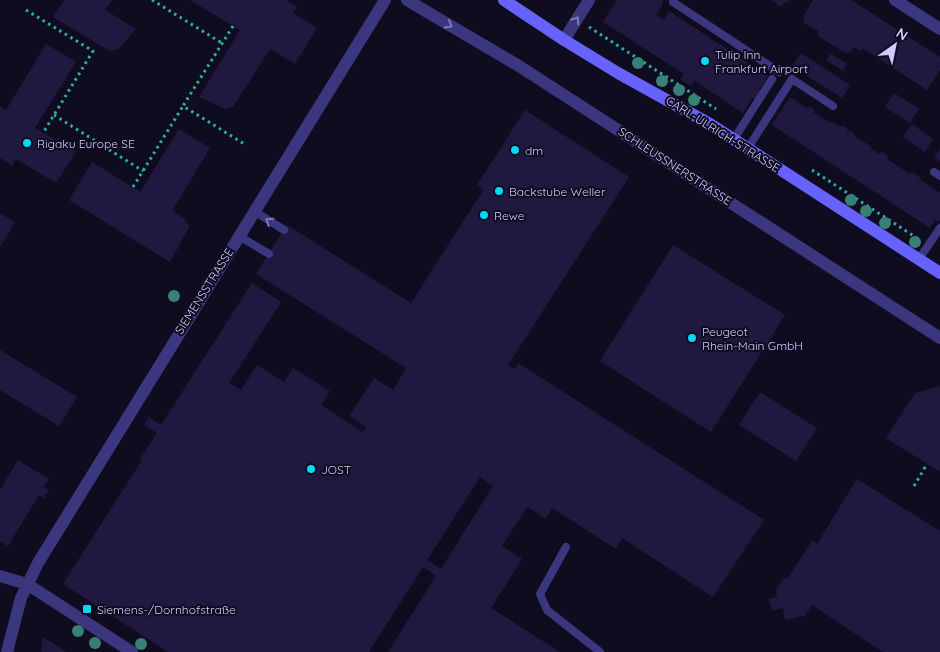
<svg xmlns="http://www.w3.org/2000/svg" width="940" height="652" font-family="Quicksand,sans-serif">
<style>
.building{fill:#21183f;fill-rule:evenodd}
.lines{fill:none;stroke-linecap:round;stroke-linejoin:round}
.path{stroke:#2dafa9;stroke-width:3;stroke-dasharray:2.5 4;stroke-linecap:butt}
.service{stroke:#3b377e;stroke-width:8}
.minor{stroke:#3b377e;stroke-width:12}
.tertiary{stroke:#3b377e;stroke-width:12}
.secondary{stroke:#6761fe;stroke-width:12}
.tree{fill:#378076}
.oneway{stroke:#7e79b8}
.poi-dot{fill:#01d8f4;stroke:#100c1f;stroke-width:2}
.labels{text-anchor:middle;dominant-baseline:central;stroke-width:4;stroke-linejoin:round;paint-order:stroke}
.poi-label{font-size:12px;fill:#d1caff;stroke:#100c1f;text-anchor:start}
.street-label{font-size:12px;fill:#d1caff;stroke:#100c1f}
</style>
<rect width="100%" height="100%" fill="#100c1f"/>
<!-- building -->
<path class="building" d="M64,0H112L105,10L136,29L119,49L110,51L53,17Z
M190,0H286L297,7L293,13L317,28L295,64L270,49L233,107L225,109L199,97L240,30Z
M617,0H663L662,3L663,4L656,15L664,20L669,11L768,76L759,90L761,92L755,100L752,98L743,113L695,81L691,86L680,79L684,74L603,22Z
M771,0H789L787,3L785,2L781,7Z
M813,0H851L940,57V70L927,90L862,48L860,51L854,47L851,52L846,53L819,37L818,31L804,23V15Z
M46,44L76,62L35,128L76,152L56,183L16,159L12,166L0,158V106L6,110Z
M801,53L850,85L842,98L792,66Z
M831,54L847,64L843,71L826,60Z
M894,93L919,109L910,123L885,107Z
M790,97L807,108L809,106L815,110L813,112L830,123L832,122L841,127L842,125L848,129L847,131L848,132L850,130L855,134L854,136L872,147L871,149L879,154L880,151L888,156L887,159L910,174L912,172L920,177L919,179L940,193V220L938,222L935,220L930,228L772,125Z
M525,110L629,177L508,365L515,369L518,363L764,520L713,597L622,538L616,549L552,508L546,519L527,507L502,546L522,559L491,608L560,652H388L436,576L423,567L369,652H168L63,584L142,460L140,459L157,433L144,425L149,417L161,425L252,283L281,302L229,383L241,390L257,365L284,382L293,368L330,391L321,405L363,432L366,427L349,416L374,378L393,390L406,368L256,274L287,225L411,303L484,189L477,185ZM480,477L493,486L441,569L427,560Z
M912,124L933,139L925,152L903,137Z
M179,129L210,148L172,211L185,219L189,227L170,262L69,200L92,162L140,192Z
M940,149V161L934,158Z
M0,213L15,222L0,247Z
M673,245L785,315L711,432L600,361Z
M0,350L77,397L59,426L0,390Z
M940,386V472L886,438L915,393Z
M760,392L817,428L796,461L739,425Z
M18,460L49,479L43,487L49,490L44,498L39,495L8,546L0,541V490Z
M857,479L940,531V652H883L812,605L805,616L785,620L783,608L772,611L769,599L777,597L776,591L784,577L787,579L812,541L817,544Z
M43,637L66,652H41Z"/>
<g class="lines">
<!-- path -->
<path class="path" d="M152,0L222,43
M26,10L93,51L43,133
M233,26L183,106L246,145
M589,27L716,109
M54,115L143,171
M812,170L920,240
M133,187L183,106
M914,486L927,464"/>
<!-- service -->
<path class="service" d="M674,0L673,2L779,72
M734,139L772,79
M748,148L792,79L833,106
M934,172L940,176
M254,211L284,230
M239,236L269,254
M919,259L940,228
M566,547L540,594L547,610L600,652"/>
<!-- minor -->
<path class="minor" d="M407,0L519,66L940,338
M895,0L940,29
M564,40L589,0
M0,576L27,584L132,652"/>
<!-- tertiary -->
<path class="tertiary" d="M7,652L21,598L38,563L385,0"/>
<!-- secondary -->
<path class="secondary" d="M504,0L564,40L618,73L710,124L940,273"/>
</g>
<!-- trees -->
<g class="tree">
<circle cx="638" cy="63" r="6"/>
<circle cx="662" cy="81" r="6"/>
<circle cx="679" cy="90" r="6"/>
<circle cx="694" cy="100" r="6"/>
<circle cx="851" cy="200" r="6"/>
<circle cx="866" cy="211" r="6"/>
<circle cx="885" cy="223" r="6"/>
<circle cx="915" cy="242" r="6"/>
<circle cx="174" cy="296" r="6"/>
<circle cx="78" cy="631" r="6"/>
<circle cx="95" cy="643" r="6"/>
<circle cx="141" cy="644" r="6"/>
</g>
<!-- one-way arrows -->
<defs><path id="oneway-chevron" d="M-2-3.5L2.5 0L-2 3.5" fill="none" stroke-width="1.6" stroke-linecap="round" stroke-linejoin="round" transform="scale(1.25)"/></defs>
<g class="oneway">
<use href="#oneway-chevron" transform="translate(576 20) rotate(-58)"/>
<use href="#oneway-chevron" transform="translate(449 25) rotate(30)"/>
<use href="#oneway-chevron" transform="translate(269 221) rotate(-147)"/>
</g>
<!-- markers -->
<g class="poi-dot">
<circle cx="705" cy="61" r="5"/>
<circle cx="27" cy="143" r="5"/>
<circle cx="515" cy="150" r="5"/>
<circle cx="499" cy="191" r="5"/>
<circle cx="484" cy="215" r="5"/>
<circle cx="692" cy="338" r="5"/>
<circle cx="311" cy="469" r="5"/>
<rect x="82" y="604" width="10" height="10" rx="2.5"/>
</g>
<g class="labels">
<!-- poi labels -->
<g class="poi-label">
<text x="715" y="54">Tulip Inn<tspan x="715" dy="14">Frankfurt Airport</tspan></text>
<text x="37" y="143">Rigaku Europe SE</text>
<text x="525" y="150">dm</text>
<text x="509" y="191">Backstube Weller</text>
<text x="494" y="215">Rewe</text>
<text x="702" y="331">Peugeot<tspan x="702" dy="14">Rhein-Main GmbH</tspan></text>
<text x="321" y="469">JOST</text>
<text x="97" y="609">Siemens-/Dornhofstraße</text>
</g>
<!-- street labels -->
<g class="street-label">
<text transform="translate(723 134) rotate(32)">CARL-ULRICH-STRASSE</text>
<text transform="translate(675 166) rotate(33)">SCHLEUSSNERSTRASSE</text>
<text transform="translate(204 291) rotate(-58)">SIEMENSSTRASSE</text>
</g>
</g>
<!-- north arrow -->
<g transform="translate(895 45) rotate(33)" stroke="#100c1f" stroke-width="4" paint-order="stroke">
<path d="M0-4L9 19L0 12L-9 19Z" fill="#d1caff"/>
<text y="-8" font-size="14" font-weight="bold" text-anchor="middle" fill="#d1caff">N</text>
</g>
</svg>
